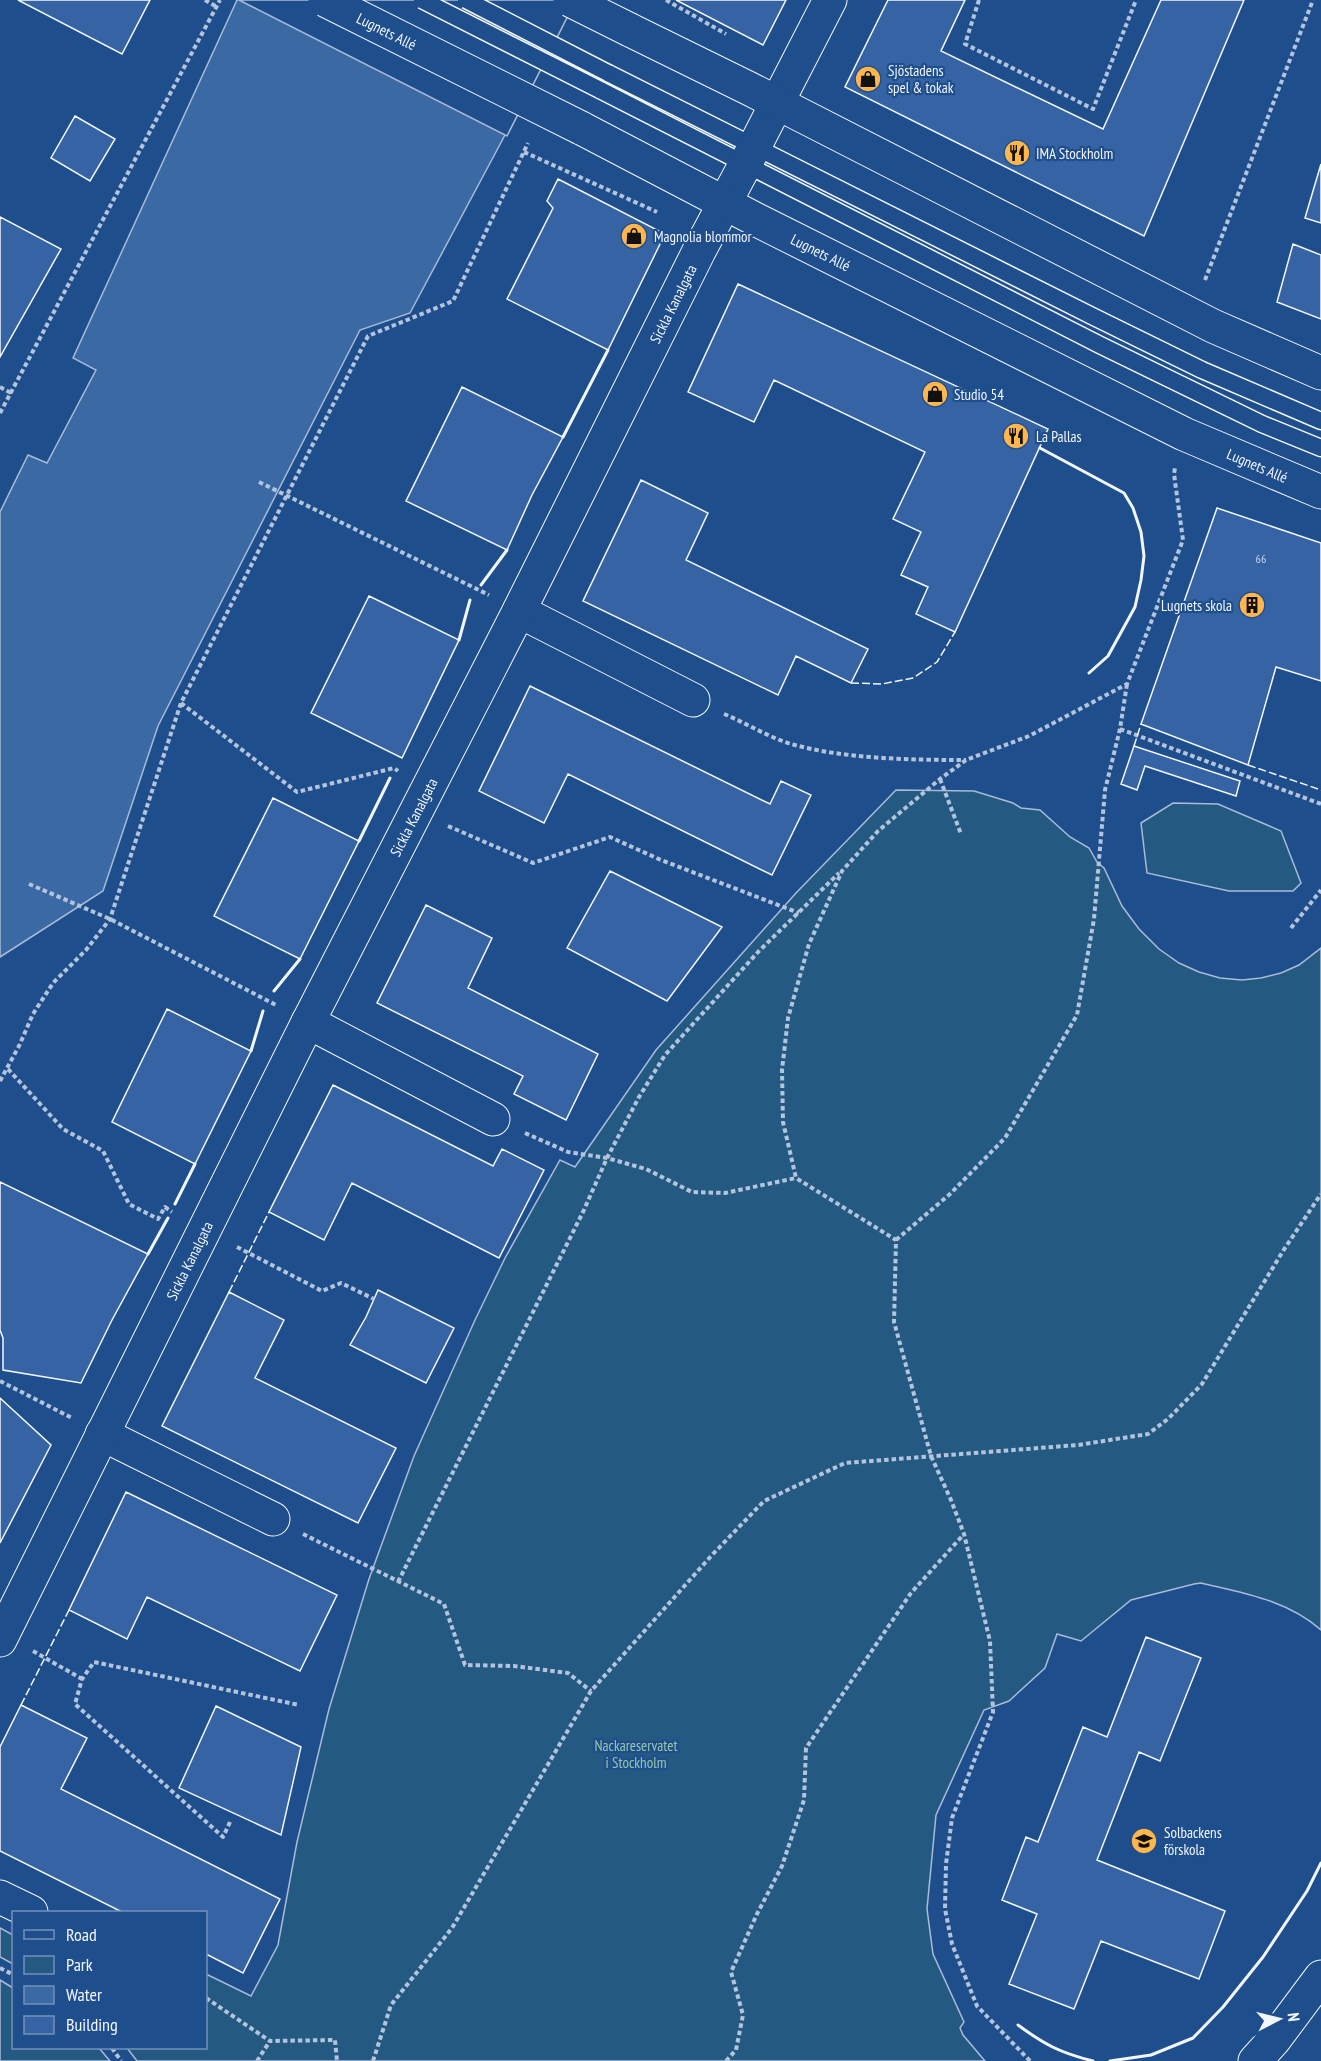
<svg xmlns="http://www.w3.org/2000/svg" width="1321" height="2061" font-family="'PT Sans Narrow',sans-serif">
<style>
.green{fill:#245a82;stroke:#a8bbd7;stroke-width:1.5}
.water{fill:#3b69a3;stroke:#a8bbd7;stroke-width:1.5}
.pier{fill:#1f4e8c;stroke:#a8bbd7;stroke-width:1.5}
.building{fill:#3563a3;stroke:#f2f6ff;stroke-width:1.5}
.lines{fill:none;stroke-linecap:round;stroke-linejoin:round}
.lane-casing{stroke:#f2f6ff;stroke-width:19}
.street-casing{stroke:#f2f6ff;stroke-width:35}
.secondary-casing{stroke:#f2f6ff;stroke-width:35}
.path{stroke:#b3c4dc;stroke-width:4;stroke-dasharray:4.5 3;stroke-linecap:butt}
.lane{stroke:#1f4e8c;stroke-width:16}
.street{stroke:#1f4e8c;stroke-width:33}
.secondary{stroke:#1f4e8c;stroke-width:33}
.lane-bridge-casing{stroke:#f2f6ff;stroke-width:19;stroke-linecap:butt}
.secondary-bridge-casing{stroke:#f2f6ff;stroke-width:35;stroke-linecap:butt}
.lane-bridge{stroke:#1f4e8c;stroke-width:16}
.secondary-bridge{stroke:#1f4e8c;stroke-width:33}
.fence{stroke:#f2f6ff;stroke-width:1.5;stroke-dasharray:8 3;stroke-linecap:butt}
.wall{stroke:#f2f6ff;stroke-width:3}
.labels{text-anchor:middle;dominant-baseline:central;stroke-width:4.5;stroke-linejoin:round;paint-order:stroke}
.number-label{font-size:12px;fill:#c3d1e8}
.street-label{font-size:15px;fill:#f2f6ff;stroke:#1f4e8c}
.poi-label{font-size:15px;fill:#f2f6ff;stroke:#1f4e8c;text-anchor:start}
.park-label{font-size:15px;fill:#97c8a6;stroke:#1f4e8c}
</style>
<rect width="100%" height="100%" fill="#1f4e8c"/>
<!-- green -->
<path class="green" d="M896,790L974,791L1013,803L1021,808L1040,810L1070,837L1089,848L1097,862L1104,868L1122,906L1139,929L1159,949L1179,963L1199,972L1220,978L1242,980L1261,978L1281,973L1299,965L1321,948V1630C1287,1600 1243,1593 1201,1583L1194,1584L1131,1600L1081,1641L1057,1634L1045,1668L1009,1701L984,1710L936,1815L927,1909L933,1954L964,2022L960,2028L963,2035L985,2061H137L127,2048H206V1974L251,1996L278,1945L297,1842L329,1709L369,1579L414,1456L475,1320L505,1258L560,1160L575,1167L656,1050L796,893Z
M1173,803L1218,804L1281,831L1301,883L1293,891H1229L1147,873L1141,823Z
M0,1928L13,1935V1964L0,1957Z
M0,1980L13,1988L14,2048H99L110,2061H0Z"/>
<!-- water -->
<path class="water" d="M237,0H573L505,135L410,313L360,330L158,726L103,891L0,957V512L28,455L47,463L96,370L73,358Z"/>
<!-- pier -->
<path class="pier" d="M239,0H576L507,136Z"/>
<!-- building -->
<path class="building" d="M18,0H150L122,54Z
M676,0H786L763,45Z
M888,0H965L941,51L1103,129L1161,0H1244L1144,236L845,87Z
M75,116L115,139L90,181L51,158Z
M1321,164V223L1305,218Z
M558,179L665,234L608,350L507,299L553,208L547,201Z
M0,217L61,249L0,357Z
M1293,244L1321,255V319L1277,302Z
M738,284L1048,429L955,632L916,614L928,587L901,575L921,532L893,519L925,452L774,380L754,422L688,392Z
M462,387L563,437L532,495L507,550L406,501Z
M641,480L708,513L686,560L868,649L851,683L796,656L778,695L583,601Z
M1217,508L1321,543V681L1276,667L1248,765L1141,724Z
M369,596L459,640L402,758L311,713Z
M530,686L770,804L781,781L811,795L772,875L568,774L544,823L479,791Z
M1134,746L1240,781L1236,796L1145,766L1137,790L1121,784Z
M273,798L359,841L300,959L214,916Z
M610,871L722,927L667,1001L567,948Z
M426,905L492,938L468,988L598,1054L566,1120L514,1094L523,1076L377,1003Z
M167,1009L251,1051L195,1164L112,1122Z
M333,1085L493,1166L502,1149L544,1170L499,1258L352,1183L324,1240L269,1212Z
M0,1182L148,1254L112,1320L81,1383L3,1370V1338L0,1330Z
M378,1290L454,1328L426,1383L350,1345L366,1317Z
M229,1292L284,1320L255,1378L396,1448L358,1523L162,1426Z
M0,1398L51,1445L0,1543Z
M126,1492L337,1595L300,1671L147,1597L127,1639L69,1610Z
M1146,1637L1201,1658L1160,1761L1139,1752L1097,1860L1225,1911L1199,1979L1101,1941L1074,2009L1009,1984L1037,1914L1002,1900L1026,1837L1038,1842L1083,1727L1107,1737Z
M21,1705L87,1738L61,1789L280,1899L243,1973L206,1954V1912H122L0,1851V1747Z
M216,1706L301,1747L281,1835L179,1788Z"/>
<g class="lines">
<!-- lane casing -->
<g class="lane-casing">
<path id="lane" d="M608,73L1094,317L1202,370L1321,421
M600,90L1100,345L1262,424L1321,448"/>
</g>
<!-- street casing -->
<g class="street-casing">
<g id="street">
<path d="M519,611L693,700"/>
<path d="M308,1022L493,1119"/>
<path d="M102,1434L273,1519"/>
<path id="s1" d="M0,1640L308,1022L519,611L699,251L746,163L830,0"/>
<path d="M0,1897L31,1912"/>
<path d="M1255,2061L1274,2040L1321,1977"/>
</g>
</g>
<!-- secondary casing -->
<g class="secondary-casing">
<g id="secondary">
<path d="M630,30L750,89L1213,326L1321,373"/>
<path id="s2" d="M581,128L755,219L1184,434L1321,492"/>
</g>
</g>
<!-- path -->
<path class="path" d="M205,0L217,7
M666,0L726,34
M979,0L965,44L1093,109L1136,0
M524,152L657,212
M1205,280L1313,0
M0,387L11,393
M0,413L220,0
M259,482L489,595
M181,703L297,792L394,768L398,771
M724,714C746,723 768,737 791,744C845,759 910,760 966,760
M1120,729L1321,804
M940,779L961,834
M448,826L533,863L610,837L661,860L799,913
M29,884L110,919L276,1005
M1291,928L1321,890
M8,1069L63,1129L103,1151L129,1204L158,1219L165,1207L172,1212
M0,1081L19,1046L33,1014L53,983L86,950L110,919L181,703L368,336L453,301L528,143
M525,1133L568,1152L607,1158L646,1169L692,1192L725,1193L796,1178
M896,1240L950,1194L1005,1138L1077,1015L1094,919L1105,790L1120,729L1127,684
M237,1247L322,1291L341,1283L374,1299
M0,1381L72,1418
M303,1534L444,1604L465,1665L514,1666L568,1673L591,1691
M398,1582L583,1212L607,1158L639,1097L665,1055L758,952L839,873
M33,1651L82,1679
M230,1822L223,1837L75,1704L82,1679L94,1662L299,1705
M0,1968L14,1975
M206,1998L270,2041L335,2040L337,2061
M112,2048L121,2061
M257,2061L270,2041
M373,2061L391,2005L452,1928L591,1691L712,1555L764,1501L845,1463L1078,1445L1148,1434L1168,1419L1202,1384L1283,1251L1321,1194
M726,2061L736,2050L743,2015L731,1972L757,1914L782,1866L804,1800L806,1748L911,1593L964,1534
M1030,2061L977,2006L952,1944L945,1909L946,1864L952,1818L993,1712L990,1641L964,1534L951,1500L931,1456L894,1322L896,1240L796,1178L783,1122L782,1070L788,1018L809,944L842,871L878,831L940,779L966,760L1029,736L1127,684L1183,540L1174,474L1175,468"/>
<!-- lane -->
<use href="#lane" class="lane"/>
<!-- street -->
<use href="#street" class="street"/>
<!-- secondary -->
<use href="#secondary" class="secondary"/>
<!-- lane-bridge casing -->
<g class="lane-bridge-casing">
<path id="lane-bridge" d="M422,0L600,90
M466,0L608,73"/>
</g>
<!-- secondary-bridge casing -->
<g class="secondary-bridge-casing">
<g id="secondary-bridge">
<path id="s3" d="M325,0L581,128"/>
<path d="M570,0L630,30"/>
</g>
</g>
<!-- lane-bridge -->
<use href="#lane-bridge" class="lane-bridge"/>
<!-- secondary-bridge -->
<use href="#secondary-bridge" class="secondary-bridge"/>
<!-- fence -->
<path class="fence" d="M851,683L882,684L913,678L937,662L955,632
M1134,746L1141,724
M1248,765L1321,790
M229,1292L269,1212
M21,1705L69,1610"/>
<!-- wall -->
<path class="wall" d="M563,437L608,350
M1040,448L1124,493L1133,508L1141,532L1144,556L1141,580L1135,607L1108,656L1089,673
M481,585L507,550
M459,640L470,600
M359,841L390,778
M274,991L300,959
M251,1051L263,1011
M175,1204L195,1164
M148,1254L168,1218
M1018,2025C1045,2045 1061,2053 1093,2061
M1110,2061L1151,2055L1193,2038L1223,2007L1263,1957L1307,1891L1321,1863"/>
</g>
<!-- icons -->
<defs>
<g id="shop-disc" transform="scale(1.35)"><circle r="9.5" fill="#ffb74d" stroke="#1f4e8c"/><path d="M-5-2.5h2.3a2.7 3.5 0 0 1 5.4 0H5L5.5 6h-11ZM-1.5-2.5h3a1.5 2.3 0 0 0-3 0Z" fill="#111"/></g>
<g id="restaurant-disc" transform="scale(1.35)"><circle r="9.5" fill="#ffb74d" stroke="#1f4e8c"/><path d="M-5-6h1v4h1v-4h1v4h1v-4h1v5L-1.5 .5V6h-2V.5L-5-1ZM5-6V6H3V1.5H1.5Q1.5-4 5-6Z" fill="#111"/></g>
<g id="building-disc" transform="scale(1.35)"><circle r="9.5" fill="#ffb74d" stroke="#1f4e8c"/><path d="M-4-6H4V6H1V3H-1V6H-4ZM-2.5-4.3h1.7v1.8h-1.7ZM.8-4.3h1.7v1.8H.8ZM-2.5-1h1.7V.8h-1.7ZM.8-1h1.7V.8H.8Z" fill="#111"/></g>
<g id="school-disc" transform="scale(1.35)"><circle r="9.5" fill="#ffb74d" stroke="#1f4e8c"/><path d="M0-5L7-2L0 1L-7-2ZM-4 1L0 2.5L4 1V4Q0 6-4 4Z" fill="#111"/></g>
</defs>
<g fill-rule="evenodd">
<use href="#shop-disc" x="868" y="79"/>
<use href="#restaurant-disc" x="1017" y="153"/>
<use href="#shop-disc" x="634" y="236"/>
<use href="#shop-disc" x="935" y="394"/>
<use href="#restaurant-disc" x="1016" y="436"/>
<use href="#building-disc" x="1252" y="605"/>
<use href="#school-disc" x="1144" y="1841"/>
</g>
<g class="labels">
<!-- number labels -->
<g class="number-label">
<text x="1261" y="558">66</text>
</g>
<!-- street labels -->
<g class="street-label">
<text stroke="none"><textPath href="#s3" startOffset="69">Lugnets Allé</textPath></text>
<text stroke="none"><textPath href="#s2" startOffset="270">Lugnets Allé</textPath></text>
<text stroke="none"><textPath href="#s1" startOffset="1496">Sickla Kanalgata</textPath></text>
<text stroke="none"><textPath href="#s2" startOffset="756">Lugnets Allé</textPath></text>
<text stroke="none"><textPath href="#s1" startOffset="921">Sickla Kanalgata</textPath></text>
<text stroke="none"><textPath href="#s1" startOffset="424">Sickla Kanalgata</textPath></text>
</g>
<!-- poi labels -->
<g class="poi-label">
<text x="888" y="70">Sjöstadens<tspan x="888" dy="17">spel &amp; tokak</tspan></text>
<text x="1036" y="153">IMA Stockholm</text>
<text x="654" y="236">Magnolia blommor</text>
<text x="954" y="394">Studio 54</text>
<text x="1036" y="436">La Pallas</text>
<text x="1232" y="605" text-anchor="end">Lugnets skola</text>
<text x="1164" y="1832">Solbackens<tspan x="1164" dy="17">förskola</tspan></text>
</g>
<!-- park labels -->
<g class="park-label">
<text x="636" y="1745">Nackareservatet<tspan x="636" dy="17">i Stockholm</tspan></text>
</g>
</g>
<!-- legend -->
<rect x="12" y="1911" width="195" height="138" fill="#1f4e8c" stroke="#7391ba" stroke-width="1.5"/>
<rect x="24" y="1930" width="30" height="9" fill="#1f4e8c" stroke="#7391ba" stroke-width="1.5"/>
<text x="66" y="1941" font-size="18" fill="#f2f6ff">Road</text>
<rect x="24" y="1956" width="30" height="18" fill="#245a82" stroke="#7391ba" stroke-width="1.5"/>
<text x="66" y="1971" font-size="18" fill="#f2f6ff">Park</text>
<rect x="24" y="1986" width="30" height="18" fill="#3b69a3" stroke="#7391ba" stroke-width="1.5"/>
<text x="66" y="2001" font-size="18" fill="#f2f6ff">Water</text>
<rect x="24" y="2016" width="30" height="18" fill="#3563a3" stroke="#7391ba" stroke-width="1.5"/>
<text x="66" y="2031" font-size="18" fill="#f2f6ff">Building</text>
<!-- north arrow -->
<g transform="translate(1279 2019) rotate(83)" stroke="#1f4e8c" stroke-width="4.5" paint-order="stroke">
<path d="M0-4.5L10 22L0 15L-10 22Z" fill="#f2f6ff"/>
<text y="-9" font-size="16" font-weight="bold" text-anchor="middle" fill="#f2f6ff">N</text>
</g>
</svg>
